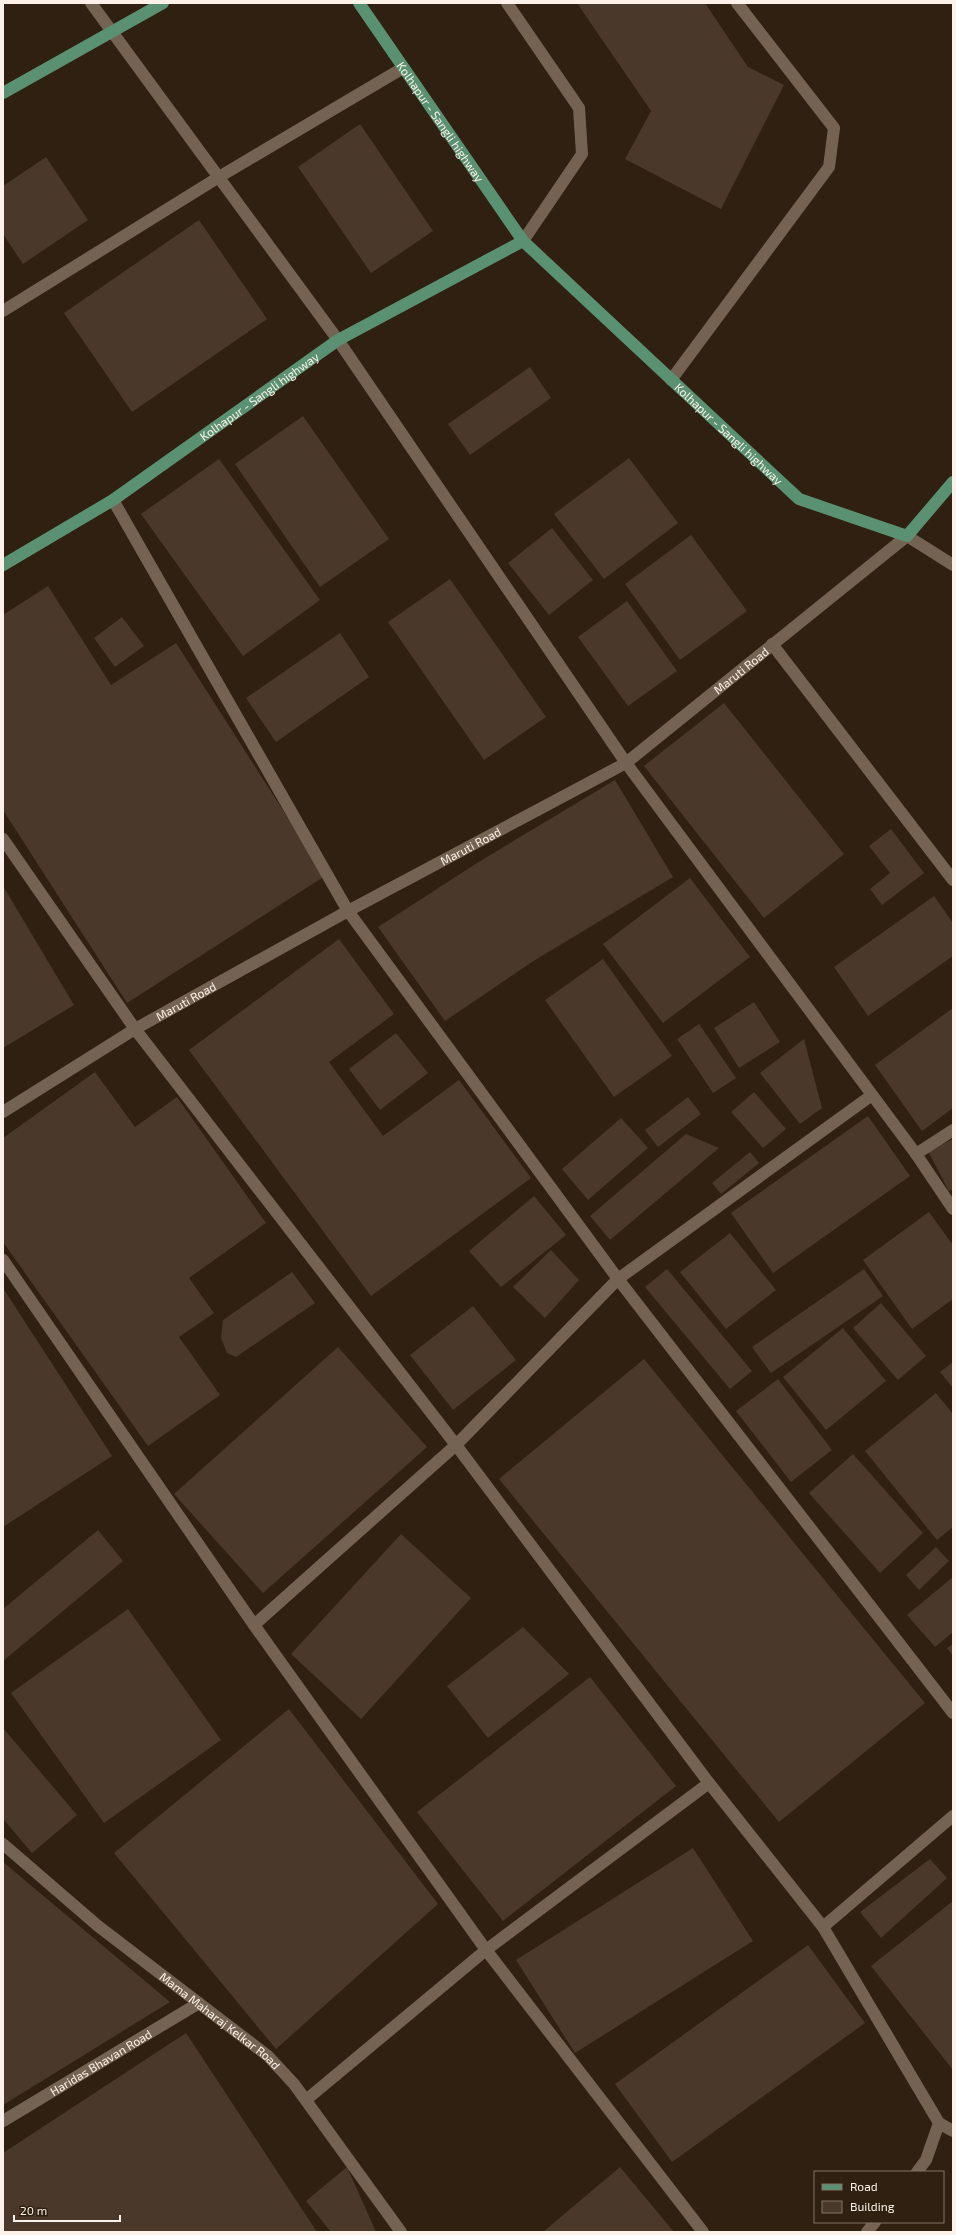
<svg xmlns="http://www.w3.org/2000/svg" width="956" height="2235" font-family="'Exo 2',sans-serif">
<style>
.building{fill:#4a392a}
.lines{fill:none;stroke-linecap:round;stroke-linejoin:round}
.service{stroke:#746352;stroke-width:12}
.minor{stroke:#746352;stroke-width:12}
.tertiary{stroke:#746352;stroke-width:12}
.primary{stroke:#5a9172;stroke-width:12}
.labels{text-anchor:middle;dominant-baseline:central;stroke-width:3;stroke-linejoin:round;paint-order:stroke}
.street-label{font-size:12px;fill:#fdf2e9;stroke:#2f2011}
</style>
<rect width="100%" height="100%" fill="#2f2011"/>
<!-- building -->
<path class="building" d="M577,3H705L748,67L784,85L721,209L625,159L651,111Z
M360,124L433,231L371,273L298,167Z
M46,157L88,220L23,264L3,234V186Z
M199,220L267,319L132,412L64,313Z
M530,367L551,398L470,455L448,424Z
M303,416L389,539L320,587L235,464Z
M629,458L678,523L604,579L554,514Z
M219,459L320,600L243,656L141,514Z
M552,528L593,580L549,615L508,563Z
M691,535L747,611L680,660L625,584Z
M450,579L546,717L484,760L388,622Z
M48,586L111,685L176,643L325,876L127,1003L3,810V615Z
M627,601L677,671L628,706L578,637Z
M122,617L144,646L115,667L94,638Z
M340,633L369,677L276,742L246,698Z
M724,703L844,854L764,918L644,766Z
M615,780L673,877L535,960L445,1021L378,927L477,863Z
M891,829L924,873L882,905L870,889L890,873L869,846Z
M690,878L750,957L663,1023L603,944Z
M3,886L74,1005L3,1048Z
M934,896L953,923V956L868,1016L834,967Z
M339,939L394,1014L329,1062L383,1136L459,1080L531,1178L371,1296L189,1050Z
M603,959L672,1056L614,1097L545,1000Z
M754,1002L780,1042L739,1068L714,1028Z
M953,1008V1108L922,1131L875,1065Z
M699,1024L736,1078L713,1093L677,1039Z
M396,1033L428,1073L380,1110L349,1069Z
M804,1039L822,1108L800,1124L760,1073Z
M95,1072L135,1127L177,1097L266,1223L189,1278L214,1313L179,1337L220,1395L148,1446L3,1242V1138Z
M754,1092L786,1129L763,1148L731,1112Z
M688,1097L701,1114L658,1147L645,1130Z
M868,1116L910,1176L773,1273L731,1213Z
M621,1118L648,1148L588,1200L562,1169Z
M686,1134L719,1148L610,1240L590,1216Z
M953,1139V1189L949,1191L928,1151Z
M750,1152L759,1163L721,1194L712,1183Z
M534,1196L566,1235L501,1287L469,1251Z
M929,1212L953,1245V1299L912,1329L863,1260Z
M730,1233L776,1290L726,1329L680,1272Z
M551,1250L579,1280L545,1318L513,1287Z
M667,1269L752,1371L730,1389L645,1287Z
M864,1269L883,1296L771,1373L752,1347Z
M292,1272L315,1303L236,1357L227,1353L221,1338L223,1320Z
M3,1288L112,1456L3,1527Z
M881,1303L926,1356L898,1380L853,1328Z
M473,1306L516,1360L453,1410L410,1355Z
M843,1328L886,1381L826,1430L783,1377Z
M338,1347L427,1447L263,1593L174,1494Z
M644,1359L925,1703L779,1822L499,1479Z
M953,1362V1388L940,1372Z
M778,1379L832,1450L791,1482L736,1411Z
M936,1393L953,1414V1527L937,1540L865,1451Z
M853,1454L923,1533L880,1573L809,1493Z
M98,1530L123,1561L3,1661V1609Z
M401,1534L471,1598L361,1719L291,1654Z
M936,1547L949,1561L919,1590L906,1575Z
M953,1577V1632L935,1647L907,1615Z
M128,1609L221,1740L104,1823L11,1693Z
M523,1627L569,1674L488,1738L447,1686Z
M953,1644V1656L947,1648Z
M590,1677L676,1786L503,1921L417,1812Z
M289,1709L438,1904L276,2049L114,1853Z
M3,1728L77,1815L32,1853L3,1819Z
M693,1848L753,1941L575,2053L516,1960Z
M930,1859L947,1878L881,1938L860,1912Z
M3,1862L170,2002L3,2105Z
M953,1901V2070L871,1966Z
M808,1945L865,2023L672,2162L615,2084Z
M186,2033L317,2232H3V2153Z
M347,2167L376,2232H331L306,2201Z
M620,2167L674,2232H543Z"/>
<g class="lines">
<!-- service -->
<path class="service" d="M507,3L579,108L582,154L523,241
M671,380L829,167L834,128L737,3"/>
<!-- minor -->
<g class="minor">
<path d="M91,3L338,340L626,763L916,1154L953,1209"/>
<path d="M3,311L219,177L403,68"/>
<path d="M113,500L348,911L618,1279L456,1445L254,1625"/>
<path d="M772,644L953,880"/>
<path d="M3,839L135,1029L456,1445L709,1783L823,1927L939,2123L953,2131"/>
<path d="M872,1095L618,1279L953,1713"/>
<path d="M916,1154L953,1130"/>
<path d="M3,1260L254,1625L486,1950L306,2100"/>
<path id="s1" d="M3,1844L98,1926L268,2056L294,2084L401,2232"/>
<path d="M823,1927L953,1816"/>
<path id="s2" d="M3,2121L199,2003"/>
<path d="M917,2172L926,2160L939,2123"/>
<path d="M703,2232L486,1950L709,1783"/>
<path d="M867,2232L875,2222"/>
</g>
<!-- tertiary -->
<path class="tertiary" id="s3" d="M3,1112L135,1029L348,911L626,763L907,536L953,565"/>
<!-- primary -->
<g class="primary">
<path id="s4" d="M359,3L523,241L799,499L907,536L953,482"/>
<path d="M3,93L163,3"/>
<path id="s5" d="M3,565L113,500L338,340L523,241"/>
</g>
</g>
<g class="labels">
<!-- street labels -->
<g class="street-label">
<text stroke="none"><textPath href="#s4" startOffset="144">Kolhapur - Sangli highway</textPath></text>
<text stroke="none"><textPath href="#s5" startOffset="307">Kolhapur - Sangli highway</textPath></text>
<text stroke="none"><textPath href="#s4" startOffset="571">Kolhapur - Sangli highway</textPath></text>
<text stroke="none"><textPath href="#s3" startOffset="862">Maruti Road</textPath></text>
<text stroke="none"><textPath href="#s3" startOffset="538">Maruti Road</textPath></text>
<text stroke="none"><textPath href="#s3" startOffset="214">Maruti Road</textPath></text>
<text stroke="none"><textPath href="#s1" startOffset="280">Mama Maharaj Kelkar Road</textPath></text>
<text stroke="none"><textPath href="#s2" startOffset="114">Haridas Bhavan Road</textPath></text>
</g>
</g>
<!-- border -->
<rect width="956" height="2235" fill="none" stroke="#fdf2e9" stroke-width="8"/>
<!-- legend -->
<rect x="814" y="2171" width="130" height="52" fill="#2f2011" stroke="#817467"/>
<rect x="822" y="2184" width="20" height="6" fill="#5a9172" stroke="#817467"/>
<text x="850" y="2191" font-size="12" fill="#fdf2e9">Road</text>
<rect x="822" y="2201" width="20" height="12" fill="#4a392a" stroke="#817467"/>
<text x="850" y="2211" font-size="12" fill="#fdf2e9">Building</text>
<!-- scale -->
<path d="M14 2215v6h106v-6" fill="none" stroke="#fdf2e9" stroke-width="2"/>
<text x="20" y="2215" font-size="12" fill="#fdf2e9" stroke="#2f2011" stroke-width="3" paint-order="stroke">20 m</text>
</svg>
